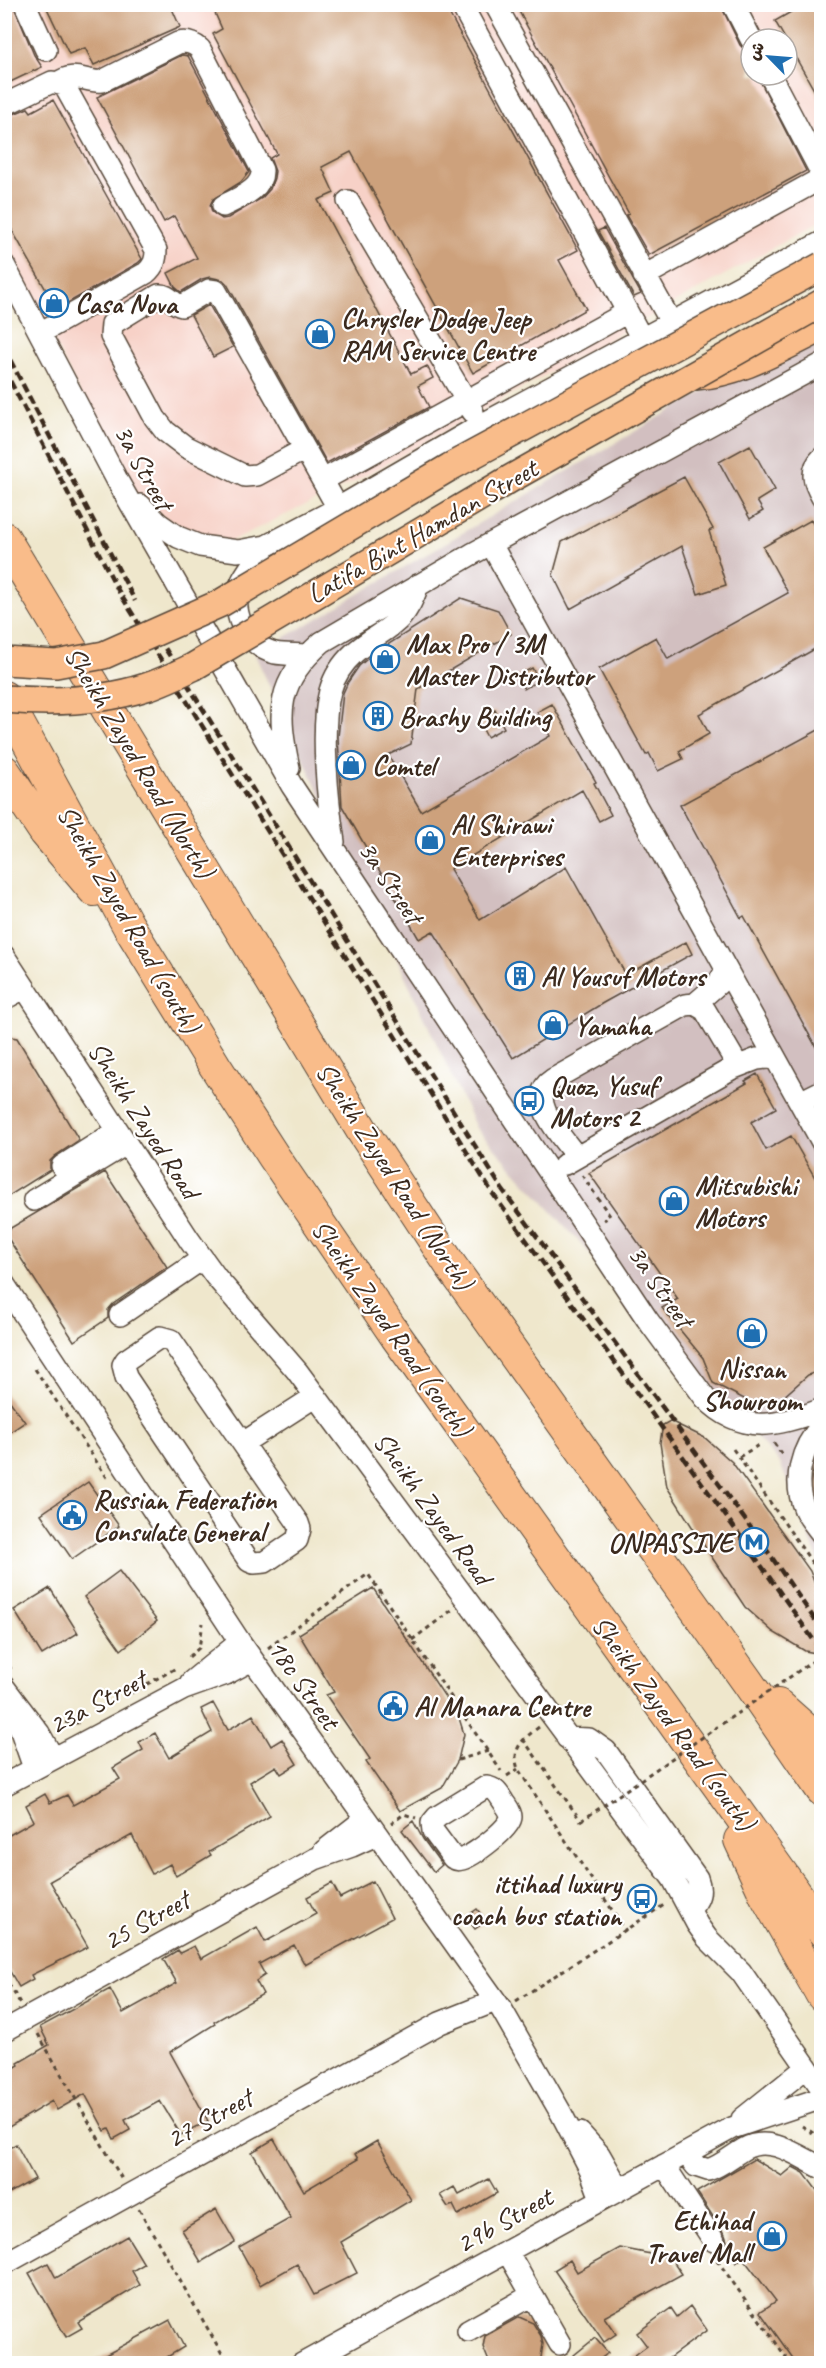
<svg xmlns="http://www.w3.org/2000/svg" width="826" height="2368" font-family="Caveat,'Playpen Sans Arabic',sans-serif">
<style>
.built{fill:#f7d1c7;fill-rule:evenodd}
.industrial{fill:#d2bfc0}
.building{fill:#cda17b}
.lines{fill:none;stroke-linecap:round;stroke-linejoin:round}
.minor-casing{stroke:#564638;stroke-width:24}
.major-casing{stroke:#564638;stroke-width:30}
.highway-casing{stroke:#564638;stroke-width:34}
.path{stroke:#564638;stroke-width:3;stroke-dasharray:4.5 4.5;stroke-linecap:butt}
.minor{stroke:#fff;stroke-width:21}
.major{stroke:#f9bc8a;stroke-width:27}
.highway{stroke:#f9bc8a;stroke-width:32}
.rail{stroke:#3b2a1e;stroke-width:4.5;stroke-dasharray:9 4.5;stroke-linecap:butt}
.major-bridge-casing{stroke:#564638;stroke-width:30;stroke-linecap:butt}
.path-bridge{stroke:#564638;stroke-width:3;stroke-dasharray:4.5 4.5;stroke-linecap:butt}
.major-bridge{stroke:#f9bc8a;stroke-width:27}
.labels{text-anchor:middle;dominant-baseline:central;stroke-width:4.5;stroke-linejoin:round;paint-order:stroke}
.poi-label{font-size:28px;font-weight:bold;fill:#3b2a1e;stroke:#fff;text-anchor:start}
.street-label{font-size:28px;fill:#3b2a1e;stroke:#fff}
</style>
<rect width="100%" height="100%" fill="#fff"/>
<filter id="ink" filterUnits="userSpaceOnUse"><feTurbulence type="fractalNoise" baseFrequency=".0167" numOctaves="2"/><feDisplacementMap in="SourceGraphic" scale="12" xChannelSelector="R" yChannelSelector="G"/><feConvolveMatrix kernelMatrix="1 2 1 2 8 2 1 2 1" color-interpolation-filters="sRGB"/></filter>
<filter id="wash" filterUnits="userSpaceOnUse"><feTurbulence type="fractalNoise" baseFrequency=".008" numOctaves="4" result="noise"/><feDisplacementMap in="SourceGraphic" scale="24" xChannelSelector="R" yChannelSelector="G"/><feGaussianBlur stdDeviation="1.35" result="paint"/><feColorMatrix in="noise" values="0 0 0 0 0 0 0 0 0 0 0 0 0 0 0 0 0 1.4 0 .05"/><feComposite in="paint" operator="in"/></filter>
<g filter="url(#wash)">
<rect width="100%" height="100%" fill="#efe7cc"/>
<!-- built -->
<path class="built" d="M5,5H821V221L354,482L218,547L133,500L5,243ZM751,39H787V75H751Z"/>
<!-- industrial -->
<path class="industrial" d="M821,322V1567L780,1463L476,1128L255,655Z"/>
<g id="blocks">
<!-- building -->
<path class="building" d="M4,4H13L34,55L42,67L4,85Z
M45,4H170L180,27L94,65L85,48L69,54Z
M211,4H444L578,250L559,260L586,309L473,373L351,152L322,167L334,193L318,200L411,374L427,366L433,378L418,386L429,407L327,463L227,284L223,280L210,277L202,279L181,292L175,287L168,273L197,258L174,216L164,222L97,97L182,55L188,56L249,172L241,182L213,199L210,205L212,212L222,219L228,218L262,198L270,189L274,178L275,171L270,158L277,154L213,34L222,29Z
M515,4H720L740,45L745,50L751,52V75H757L806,171L649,255L626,215L629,214Z
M805,4H818L822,10V104L775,21Z
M53,100L142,259L138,263L57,309L4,216V118L28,108L31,112Z
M604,228L641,294L634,297L598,231Z
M209,305L233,347L213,357L191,315Z
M750,445L775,490L757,501L763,511L750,519L719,462Z
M684,477L713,529L709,531L726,585L698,594L682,546L570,609L553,575L562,542Z
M811,520L822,540V645L699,714L709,734L679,751L683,759L658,771L649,753L646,755L599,669L656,637L668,659L788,593L763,547Z
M461,598L498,610L511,634L418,689L411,744L388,755L421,811L550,736L537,712L552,704L596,782L594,783L611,815L599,821L582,790L450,869L480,920L566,867L626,975L686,942L692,954L603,1003L513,1058L433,931L419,939L342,806L338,737L343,693L348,682L359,666L373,654Z
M532,668L539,680L524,689L517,676Z
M495,710L504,728L487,737L478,720Z
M822,728V1058L744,916L741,918L680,805Z
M4,1036L17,1038L79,1140L55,1156L50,1161V1170L4,1199Z
M757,1074L776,1108L751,1122L766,1150L791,1136L822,1190V1370L808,1375L782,1398L750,1402L713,1383L703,1358L662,1308L678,1299L589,1173L747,1083L745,1081Z
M105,1172L167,1267L113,1304L108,1310V1318L74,1341L4,1232Z
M4,1393L25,1422L4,1436Z
M670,1421L705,1438L732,1462L810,1571L822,1603V1654L805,1651L773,1632L745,1607L703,1544L667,1487L660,1443L663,1425Z
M822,1447V1512L814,1496L812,1477L816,1459Z
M88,1482L119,1526L72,1559L41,1514Z
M119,1571L157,1621L121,1650L84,1597Z
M50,1588L78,1633L42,1655L14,1610Z
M373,1588L459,1718L464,1734L458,1760L442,1788L400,1811L366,1762L370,1759L326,1695L334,1692L299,1634Z
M213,1703L228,1730L253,1715L271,1746L282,1739L297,1764L281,1774L276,1766L250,1782L270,1816L209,1852L211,1855L176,1876L170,1864L152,1874L132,1835L50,1881L88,1947L31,1975L33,1979L19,1987L4,1961V1838L34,1821L26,1805L45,1794L50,1803L67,1795L73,1805L120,1779L113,1768L143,1750L139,1742L155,1733L169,1758L212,1732L201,1709Z
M413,1821L423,1839L442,1865L434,1872L402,1830Z
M373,1881L392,1918L305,1965L294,1945L259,1964L265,1975L256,1981L263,1994L214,2022L215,2024L170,2052L208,2121L181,2135L160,2101L125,2120L130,2130L114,2139L109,2129L105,2131L85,2094L57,2110L52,2101L4,2130V2074L19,2065L18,2063L49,2045L40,2027L110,1989L123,2013L177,1983L163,1959L178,1950L180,1953L194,1946L201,1959L257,1927L265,1942L316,1914L307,1897L332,1883L340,1898Z
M477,1909L486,1921L475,1929L466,1917Z
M274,2139L304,2191L358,2159L355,2154L377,2141L411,2200L341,2242L357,2273L314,2295L297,2264L260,2285L239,2247L291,2218L252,2152Z
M16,2144L35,2179L4,2196V2151Z
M754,2159L782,2176L793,2167L804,2173L822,2197V2364H797L760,2312L776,2301L743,2258L736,2263L727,2249L724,2251L727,2241L725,2235L697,2192Z
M489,2179L497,2193L458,2215L453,2205L448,2207L440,2195L454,2187L459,2195Z
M216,2209L235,2242L201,2262L182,2230Z
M127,2236L144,2264L132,2271L140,2285L78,2322L82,2328L66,2337L29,2273L48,2263L56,2278Z
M620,2248L671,2258L682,2274L604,2317L616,2334L604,2342L554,2270L570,2260L577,2272Z
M690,2306L707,2330L661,2364H623L647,2346L637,2333L671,2308L677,2317Z
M519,2317L533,2323L541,2336L543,2344L540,2364H490L483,2347L485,2336Z
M170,2320L184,2347L167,2357L170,2364H89Z
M595,2338L608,2353L594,2364H563Z"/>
</g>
</g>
<g filter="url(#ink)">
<use href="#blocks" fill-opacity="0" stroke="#564638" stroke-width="1.5"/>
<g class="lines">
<!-- minor casing -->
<g class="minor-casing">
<path id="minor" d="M25,4L46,50
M461,4L642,339
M495,4L672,324
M733,4L751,39
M770,75L822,174
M58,83C74,70 86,83 102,81L178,43C187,41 193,43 200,49L262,170C263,190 238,198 223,206
M4,105L52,82L64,85L156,250C156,260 154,266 146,273L40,333
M348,201L473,412
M4,265L117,480L292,786L647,1319L705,1398C741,1435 778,1427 822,1409
M644,276L822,178
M305,449L257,475L245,476L186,447L165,431L155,418L111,336L112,324L159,295C169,294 172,304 182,306L209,290L216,291L338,508
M822,458C809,471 814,483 822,497
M323,480L626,313
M140,505L158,523L178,537L200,546L238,551L266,546L338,508L481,425L822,242
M491,544L822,1142
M266,546C258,557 248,569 242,581C228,609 244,645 275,653C285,655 297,654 307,655
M289,768C277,712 276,682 322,642L472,554L822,364
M334,842C328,803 320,729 330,691C334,677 343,663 354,653C385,626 404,628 418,585
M4,956L190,1241L216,1277L297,1371L673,1879L697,1924L707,1938L741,1972L822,2089
M4,999L24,988
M695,1004L718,984L726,970
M800,1102L822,1091
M576,1156C563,1138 524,1098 552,1080L685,1005L695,1004L705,1010L738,1066
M565,1164L731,1069L757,1059L775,1057
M62,1166L117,1131
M34,1200L126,1144
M4,1284L240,1642L502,2010L561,2113L590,2169L601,2199
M120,1315L202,1259
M160,1337L171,1340L298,1523L300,1529L297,1540L265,1562L254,1563L249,1561L126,1377L123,1365L126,1360Z
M822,1425C801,1448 792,1481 805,1510C809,1518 816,1526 822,1534
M243,1443L316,1396
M191,1682L240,1642
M4,1687L39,1733L53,1758
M11,1709L20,1728L34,1768
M567,1738L589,1739L606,1751L697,1878C702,1891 700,1900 689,1909
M4,1785L184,1689L226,1674L252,1660
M486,1787C495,1788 498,1793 503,1801C506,1806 511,1811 511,1817C511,1828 473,1856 462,1859C458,1860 458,1860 453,1858L433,1831L432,1823L437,1817Z
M324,1851L365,1819
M4,2031L315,1859L352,1846L376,1835
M742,2119L807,2067
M580,2133L599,2154L619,2189
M686,2153L696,2166L708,2170C721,2166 732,2156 744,2149C770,2134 798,2156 822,2168
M664,2165L714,2241
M507,2251L560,2344
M4,2264L440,2023L495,2001
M468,2331L532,2295
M302,2364L732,2128L822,2098"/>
</g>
<!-- major casing -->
<g class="major-casing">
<path id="major" d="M696,376C742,373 782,347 822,328"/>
</g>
<!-- highway casing -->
<g class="highway-casing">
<path id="highway" d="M4,538L363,1132L451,1266L747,1681L822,1790
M4,697L128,925L215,1066L274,1157L396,1336L822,1930
M4,771L45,832L94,890
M778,1705L822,1744
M740,1840L766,1896L822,1995"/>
</g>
<!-- path -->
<path class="path" d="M582,1175L610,1216L604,1220
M35,1369L108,1479
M774,1443L784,1458
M733,1449L822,1577
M739,1457L762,1443
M412,1640L452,1610
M268,1648L368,1574L501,1771
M189,1657L199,1648L203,1623
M4,1659L11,1669
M816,1659L822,1655
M131,1693L178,1667
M56,1722L79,1723
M539,1727C523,1739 511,1748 518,1769L626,1931
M523,1739L581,1821
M458,1760L488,1751
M507,1776L518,1769
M391,1824L404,1814L416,1818
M4,1976L20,2003
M516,2001L667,1903
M38,2034L122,2179
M802,2126L816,2135L822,2144
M139,2209L228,2364
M717,2260L791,2364"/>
<!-- minor -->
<use href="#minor" class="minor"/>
<!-- major -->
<use href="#major" class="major"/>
<!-- highway -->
<use href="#highway" class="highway"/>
<!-- rail -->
<path class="rail" d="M4,348L135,601
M4,369L119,592L493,1194L746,1544L822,1652
M158,637L502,1189L757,1536L822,1630"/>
<!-- major-bridge casing -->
<g class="major-bridge-casing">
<path id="major-bridge" d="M4,661L56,664L104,655L221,603L450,467L822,266
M4,699C52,703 100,702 146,687C162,682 178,674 193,667L510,479L822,303"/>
</g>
<!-- path-bridge -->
<path class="path-bridge" d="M581,1821L816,1659"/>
<!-- major-bridge -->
<use href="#major-bridge" class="major-bridge"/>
</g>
</g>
<!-- icons -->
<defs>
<g id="shop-ring" transform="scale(1.5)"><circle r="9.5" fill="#fff" stroke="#1f6fb2" stroke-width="1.5"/><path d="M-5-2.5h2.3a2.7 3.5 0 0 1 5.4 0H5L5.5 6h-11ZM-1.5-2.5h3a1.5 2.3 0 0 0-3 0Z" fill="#1f6fb2"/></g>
<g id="building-ring" transform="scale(1.5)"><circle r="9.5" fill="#fff" stroke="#1f6fb2" stroke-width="1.5"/><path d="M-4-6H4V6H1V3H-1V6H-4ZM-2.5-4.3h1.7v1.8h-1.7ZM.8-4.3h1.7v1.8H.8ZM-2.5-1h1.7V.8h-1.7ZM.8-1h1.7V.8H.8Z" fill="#1f6fb2"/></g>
<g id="bus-ring" transform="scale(1.5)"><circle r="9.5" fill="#fff" stroke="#1f6fb2" stroke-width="1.5"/><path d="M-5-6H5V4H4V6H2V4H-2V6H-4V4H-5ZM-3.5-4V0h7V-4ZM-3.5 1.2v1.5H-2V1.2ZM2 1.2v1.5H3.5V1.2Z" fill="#1f6fb2"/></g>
<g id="civic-ring" transform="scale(1.5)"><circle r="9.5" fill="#fff" stroke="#1f6fb2" stroke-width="1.5"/><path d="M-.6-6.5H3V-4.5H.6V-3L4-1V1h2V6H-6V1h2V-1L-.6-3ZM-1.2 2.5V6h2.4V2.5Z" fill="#1f6fb2"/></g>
<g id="metro-ring" transform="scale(1.5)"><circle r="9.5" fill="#fff" stroke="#1f6fb2" stroke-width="1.5"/><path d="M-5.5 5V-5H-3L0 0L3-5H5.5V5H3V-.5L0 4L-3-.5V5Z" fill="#1f6fb2"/></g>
</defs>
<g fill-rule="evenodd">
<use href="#shop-ring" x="54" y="303"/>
<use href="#shop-ring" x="320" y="334"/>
<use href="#shop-ring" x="385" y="659"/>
<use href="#building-ring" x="378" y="716"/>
<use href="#shop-ring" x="351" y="765"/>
<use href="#shop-ring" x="430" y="840"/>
<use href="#building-ring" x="520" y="976"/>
<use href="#shop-ring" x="553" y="1025"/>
<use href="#bus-ring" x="529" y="1101"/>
<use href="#shop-ring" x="674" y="1201"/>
<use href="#shop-ring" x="752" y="1333"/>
<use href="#civic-ring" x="72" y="1515"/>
<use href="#metro-ring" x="754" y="1542"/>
<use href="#civic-ring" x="393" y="1706"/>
<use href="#bus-ring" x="642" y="1899"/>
<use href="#shop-ring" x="772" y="2236"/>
</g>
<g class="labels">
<!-- poi labels -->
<g class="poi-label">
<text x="75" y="303">Casa Nova</text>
<text x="341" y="318">Chrysler Dodge Jeep<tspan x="341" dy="32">RAM Service Centre</tspan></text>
<text x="406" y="643">Max Pro / 3M<tspan x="406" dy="32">Master Distributor</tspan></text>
<text x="399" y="716">Brashy Building</text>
<text x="372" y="765">Comtel</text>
<text x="451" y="824">Al Shirawi<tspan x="451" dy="32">Enterprises</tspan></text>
<text x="541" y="976">Al Yousuf Motors</text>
<text x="574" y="1025">Yamaha</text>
<text x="550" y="1085">Quoz, Yusuf<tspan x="550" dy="32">Motors 2</tspan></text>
<text x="695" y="1185">Mitsubishi<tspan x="695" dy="32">Motors</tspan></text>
<text x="752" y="1368" text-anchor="middle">Nissan<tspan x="752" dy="32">Showroom</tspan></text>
<text x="93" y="1499">Russian Federation<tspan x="93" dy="32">Consulate General</tspan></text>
<text x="733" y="1542" text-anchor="end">ONPASSIVE</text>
<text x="414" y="1706">Al Manara Centre</text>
<text x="621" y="1883" text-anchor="end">ittihad luxury<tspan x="621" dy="32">coach bus station</tspan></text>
<text x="751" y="2220" text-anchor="end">Ethihad<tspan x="751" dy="32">Travel Mall</tspan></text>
</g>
<!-- street labels -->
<g class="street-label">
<text transform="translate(144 467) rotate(61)">3a Street</text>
<text transform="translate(422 531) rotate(-30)">Latifa Bint Hamdan Street</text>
<text transform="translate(140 762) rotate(59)">Sheikh Zayed Road (North)</text>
<text transform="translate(391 882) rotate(56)">3a Street</text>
<text transform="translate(129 919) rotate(60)">Sheikh Zayed Road (south)</text>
<text transform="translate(144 1120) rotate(57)">Sheikh Zayed Road</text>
<text transform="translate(395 1176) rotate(57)">Sheikh Zayed Road (North)</text>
<text transform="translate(661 1286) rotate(55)">3a Street</text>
<text transform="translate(392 1328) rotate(55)">Sheikh Zayed Road (south)</text>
<text transform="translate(433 1508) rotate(54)">Sheikh Zayed Road</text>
<text transform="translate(304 1684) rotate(55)">18c Street</text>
<text transform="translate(97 1702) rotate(-28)">23a Street</text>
<text transform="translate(674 1723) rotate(54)">Sheikh Zayed Road (south)</text>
<text transform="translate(146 1920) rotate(-29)">25 Street</text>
<text transform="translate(209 2118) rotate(-29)">27 Street</text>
<text transform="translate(504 2220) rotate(-29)">29b Street</text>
</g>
</g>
<!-- margin -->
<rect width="826" height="2368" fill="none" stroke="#fff" stroke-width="24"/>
<!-- north arrow -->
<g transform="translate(769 57) rotate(295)"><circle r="28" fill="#ffffff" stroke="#b1aaa5" stroke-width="1.5"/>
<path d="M0-4.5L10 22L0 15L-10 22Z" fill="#1f6fb2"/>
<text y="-9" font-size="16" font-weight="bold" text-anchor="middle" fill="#3b2a1e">ش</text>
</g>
</svg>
